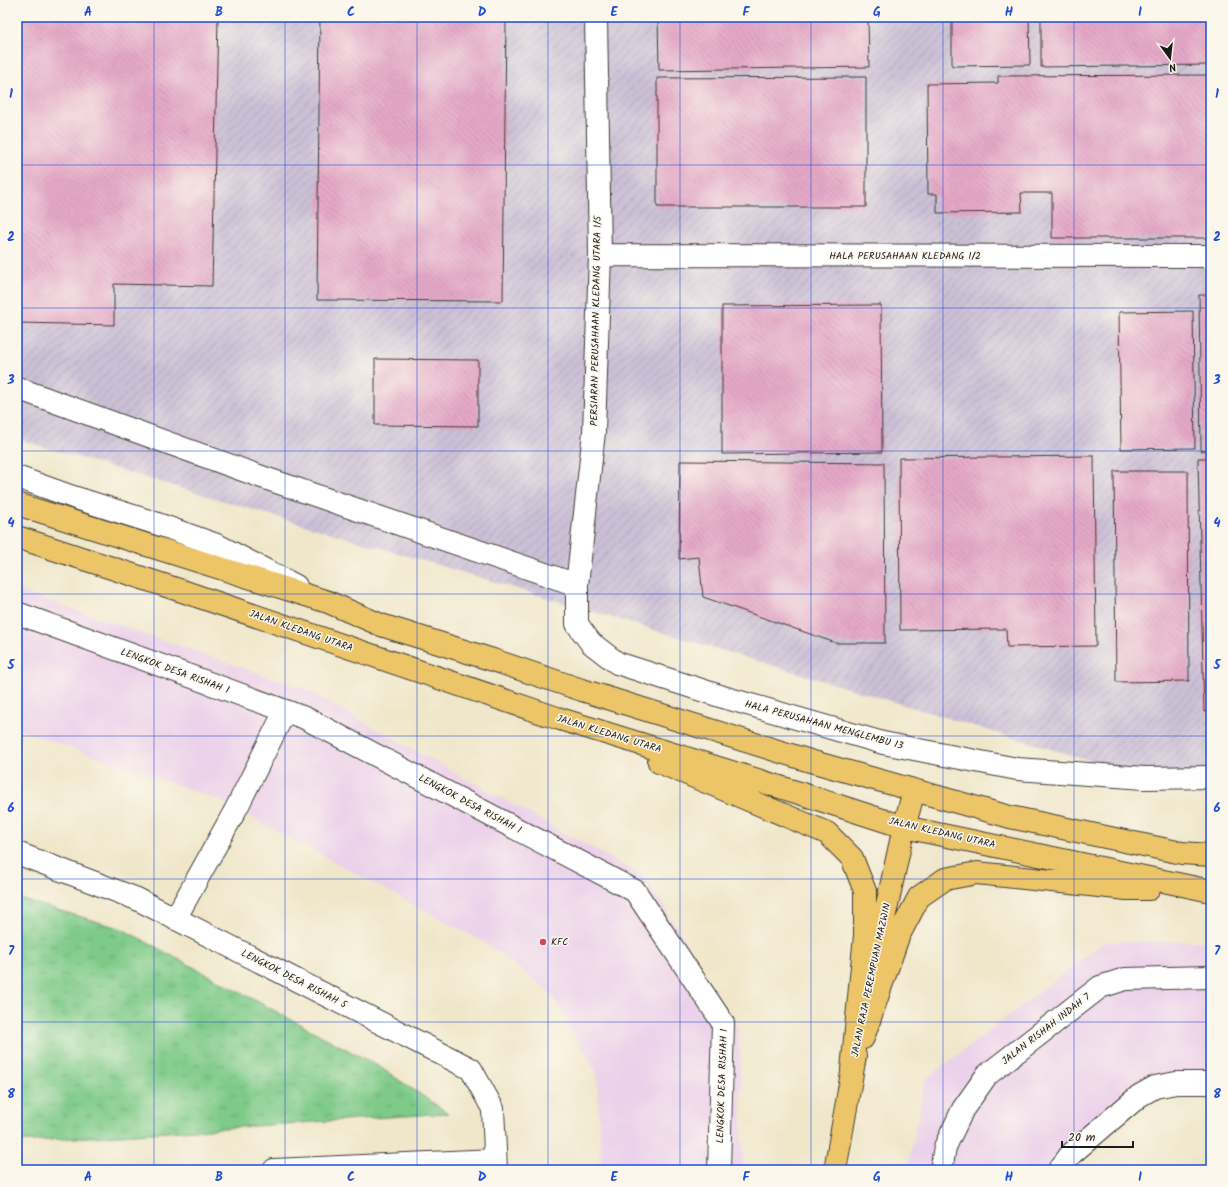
<svg xmlns="http://www.w3.org/2000/svg" width="1228" height="1187" font-family="Kalam,sans-serif">
<style>
.built{fill:#ecd1ea}
.industrial{fill:url(#industrial-furrows)}
.park{fill:url(#park-tufts);stroke:#4d7352}
.building{fill:url(#building-back-hatch)}
.lines{fill:none;stroke-linecap:round;stroke-linejoin:round}
.minor-casing{stroke:#3c3a36;stroke-width:24}
.major-casing{stroke:#3c3a36;stroke-width:24}
.minor{stroke:#fff;stroke-width:22}
.major{stroke:#edc569;stroke-width:22}
.grid{fill:none;stroke:#1d4ed8;stroke-width:1;stroke-opacity:0.55}
.poi-dot{fill:#d1495b;stroke:#fbf7ec;stroke-width:1.5}
.labels{text-anchor:middle;dominant-baseline:central;stroke-width:3;stroke-linejoin:round;paint-order:stroke}
.street-label{font-size:10px;fill:#1c1c1c;stroke:#fbf7ec}
.poi-label{font-size:10px;fill:#1c1c1c;stroke:#fbf7ec;text-anchor:start}
.neatline{fill:none;stroke:#1d4ed8;stroke-width:1.5}
.grid-label{font-size:13px;text-anchor:middle;font-weight:bold;fill:#1d4ed8}
</style>
<defs>
<pattern id="industrial-furrows" width="10" height="10" patternUnits="userSpaceOnUse"><rect width="10" height="10" fill="#cbbfd5"/><path d="M-1 1l2-2M0 10L10 0M9 11l2-2" fill="none" stroke="#aea4b6"/></pattern>
<pattern id="park-tufts" width="24" height="20" patternUnits="userSpaceOnUse"><rect width="24" height="20" fill="#7eca88"/><path d="M3 7l-1-3M5 7V3M7 7l1-3M15 17l-1-3M17 17v-4M19 17l1-3" fill="none" stroke="#6cad75"/></pattern>
<pattern id="building-back-hatch" width="6" height="6" patternUnits="userSpaceOnUse"><rect width="6" height="6" fill="#e5a8c8"/><path d="M-1 5l2 2M0 0l6 6M5-1l2 2" fill="none" stroke="#c490ab"/></pattern>
</defs>
<rect width="100%" height="100%" fill="#fbf7ec"/>
<filter id="ink" filterUnits="userSpaceOnUse"><feTurbulence type="fractalNoise" baseFrequency=".025" numOctaves="2"/><feDisplacementMap in="SourceGraphic" scale="8" xChannelSelector="R" yChannelSelector="G"/><feConvolveMatrix kernelMatrix="1 2 1 2 8 2 1 2 1" color-interpolation-filters="sRGB"/></filter>
<filter id="wash" filterUnits="userSpaceOnUse"><feTurbulence type="fractalNoise" baseFrequency=".012" numOctaves="4" result="noise"/><feDisplacementMap in="SourceGraphic" scale="16" xChannelSelector="R" yChannelSelector="G"/><feGaussianBlur stdDeviation="0.9" result="paint"/><feColorMatrix in="noise" values="0 0 0 0 0 0 0 0 0 0 0 0 0 0 0 0 0 1.4 0 .05"/><feComposite in="paint" operator="in"/></filter>
<g filter="url(#wash)">
<rect width="100%" height="100%" fill="#f0e7cb"/>
<!-- built -->
<path class="built" d="M17,590L304,689L646,878L739,1030L743,1170H601L597,1073L551,993L485,943L217,799L17,729Z
M1211,941V1091H1157L1070,1170H907L926,1079L1104,942Z"/>
<!-- industrial -->
<path class="industrial" d="M17,17H1211V797L17,439Z"/>
<!-- park -->
<path class="park" d="M17,898L122,929L378,1066L448,1113L17,1142Z"/>
<g id="blocks">
<!-- building -->
<path class="building" d="M17,17H218L212,286L114,284V325L17,323Z
M320,17H506L503,301L317,300Z
M658,17H868L869,67L659,70Z
M952,17H1029L1030,65L952,66Z
M1041,17H1211V65L1041,67Z
M1211,75V238H1052V193H1021L1022,212L937,213V194H928L927,84L998,83V76Z
M866,77V207H657V78Z
M1199,295H1211V450L1201,451Z
M881,305L882,452L722,454V306Z
M1193,311L1195,448L1121,449L1119,312Z
M375,359L478,360V426L375,425Z
M1094,456L1096,646L1007,647L1006,629L900,630L899,458Z
M1198,458H1211V711L1204,712Z
M680,461L884,463L885,643H836L703,597L699,557L679,559Z
M1114,471H1188L1189,681L1116,682Z"/>
</g>
</g>
<g filter="url(#ink)">
<use href="#blocks" fill-opacity="0" stroke="#3c3a36" stroke-width="1"/>
<g class="lines">
<!-- minor casing -->
<g class="minor-casing">
<path id="minor" d="M596,17L600,255L594,432L577,585V624L591,643L617,663L723,697L883,743L1017,769L1145,778L1211,777
M600,255L1211,256
M17,388L259,476L577,585
M17,477L73,497L155,523L217,545L296,586
M17,613L305,718L635,891L723,1023L719,1170
M17,853L137,899L471,1069L493,1109L496,1170
M175,919L236,809L285,711
M274,1170L495,1160
M941,1170L945,1147L963,1109L987,1075L1100,987L1125,979L1211,977
M1059,1170L1071,1154L1139,1096L1155,1087L1176,1083H1211"/>
</g>
<!-- major casing -->
<g class="major-casing">
<path id="major" d="M17,504L328,602L381,625L493,660L582,690L810,761L1010,817L1182,853L1211,855
M17,537L185,592L557,718L796,792L904,827L1211,891
M659,762L827,833L852,858L865,891V935L852,1070
M873,969L904,827L914,791
M863,1038L898,937L919,897L945,879L977,873L1127,889H1149
M835,1170L855,1056"/>
</g>
<!-- minor -->
<use href="#minor" class="minor"/>
<!-- major -->
<use href="#major" class="major"/>
</g>
</g>
<!-- grid -->
<path class="grid" d="M154,17V1170M285,17V1170M417,17V1170M548,17V1170M680,17V1170M811,17V1170M943,17V1170M1074,17V1170M17,165H1211M17,308H1211M17,451H1211M17,594H1211M17,736H1211M17,879H1211M17,1022H1211"/>
<!-- markers -->
<circle class="poi-dot" cx="543" cy="942" r="4"/>
<g class="labels">
<!-- street labels -->
<g class="street-label">
<text x="905" y="256">HALA PERUSAHAAN KLEDANG 1/2</text>
<text transform="translate(596 321) rotate(-89)">PERSIARAN PERUSAHAAN KLEDANG UTARA 1/5</text>
<text transform="translate(301 631) rotate(19)">JALAN KLEDANG UTARA</text>
<text transform="translate(175 671) rotate(20)">LENGKOK DESA RISHAH 1</text>
<text transform="translate(824 725) rotate(15)">HALA PERUSAHAAN MENGLEMBU 13</text>
<text transform="translate(609 734) rotate(17)">JALAN KLEDANG UTARA</text>
<text transform="translate(470 804) rotate(28)">LENGKOK DESA RISHAH 1</text>
<text transform="translate(942 833) rotate(13)">JALAN KLEDANG UTARA</text>
<text transform="translate(294 979) rotate(27)">LENGKOK DESA RISHAH 5</text>
<text transform="translate(871 980) rotate(-78)">JALAN RAJA PEREMPUAN MAZWIN</text>
<text transform="translate(1046 1029) rotate(-38)">JALAN RISHAH INDAH 7</text>
<text transform="translate(722 1086) rotate(-88)">LENGKOK DESA RISHAH 1</text>
</g>
<!-- poi labels -->
<g class="poi-label">
<text x="551" y="942">KFC</text>
</g>
</g>
<!-- margin -->
<rect width="1228" height="1187" fill="none" stroke="#fbf7ec" stroke-width="44"/>
<!-- north arrow -->
<g transform="translate(1170 58) rotate(165)" stroke="#fbf7ec" stroke-width="3" paint-order="stroke">
<path d="M0-3L7 15L0 10L-7 15Z" fill="#1c1c1c"/>
<text y="-6" font-size="11" font-weight="bold" text-anchor="middle" fill="#1c1c1c">N</text>
</g>
<!-- scale -->
<path d="M1062 1141v6h71v-6" fill="none" stroke="#1c1c1c" stroke-width="2"/>
<text x="1068" y="1141" font-size="12" fill="#1c1c1c" stroke="#fbf7ec" stroke-width="3" paint-order="stroke">20 m</text>
<rect x="22" y="22" width="1184" height="1143" class="neatline"/>
<g class="grid-label">
<text x="88" y="16">A</text>
<text x="219" y="16">B</text>
<text x="351" y="16">C</text>
<text x="482" y="16">D</text>
<text x="614" y="16">E</text>
<text x="746" y="16">F</text>
<text x="877" y="16">G</text>
<text x="1009" y="16">H</text>
<text x="1140" y="16">I</text>
<text x="11" y="98">1</text>
<text x="1217" y="98">1</text>
<text x="11" y="241">2</text>
<text x="1217" y="241">2</text>
<text x="11" y="384">3</text>
<text x="1217" y="384">3</text>
<text x="11" y="527">4</text>
<text x="1217" y="527">4</text>
<text x="11" y="669">5</text>
<text x="1217" y="669">5</text>
<text x="11" y="812">6</text>
<text x="1217" y="812">6</text>
<text x="11" y="955">7</text>
<text x="1217" y="955">7</text>
<text x="11" y="1098">8</text>
<text x="1217" y="1098">8</text>
<text x="88" y="1181">A</text>
<text x="219" y="1181">B</text>
<text x="351" y="1181">C</text>
<text x="482" y="1181">D</text>
<text x="614" y="1181">E</text>
<text x="746" y="1181">F</text>
<text x="877" y="1181">G</text>
<text x="1009" y="1181">H</text>
<text x="1140" y="1181">I</text>
</g>
</svg>
